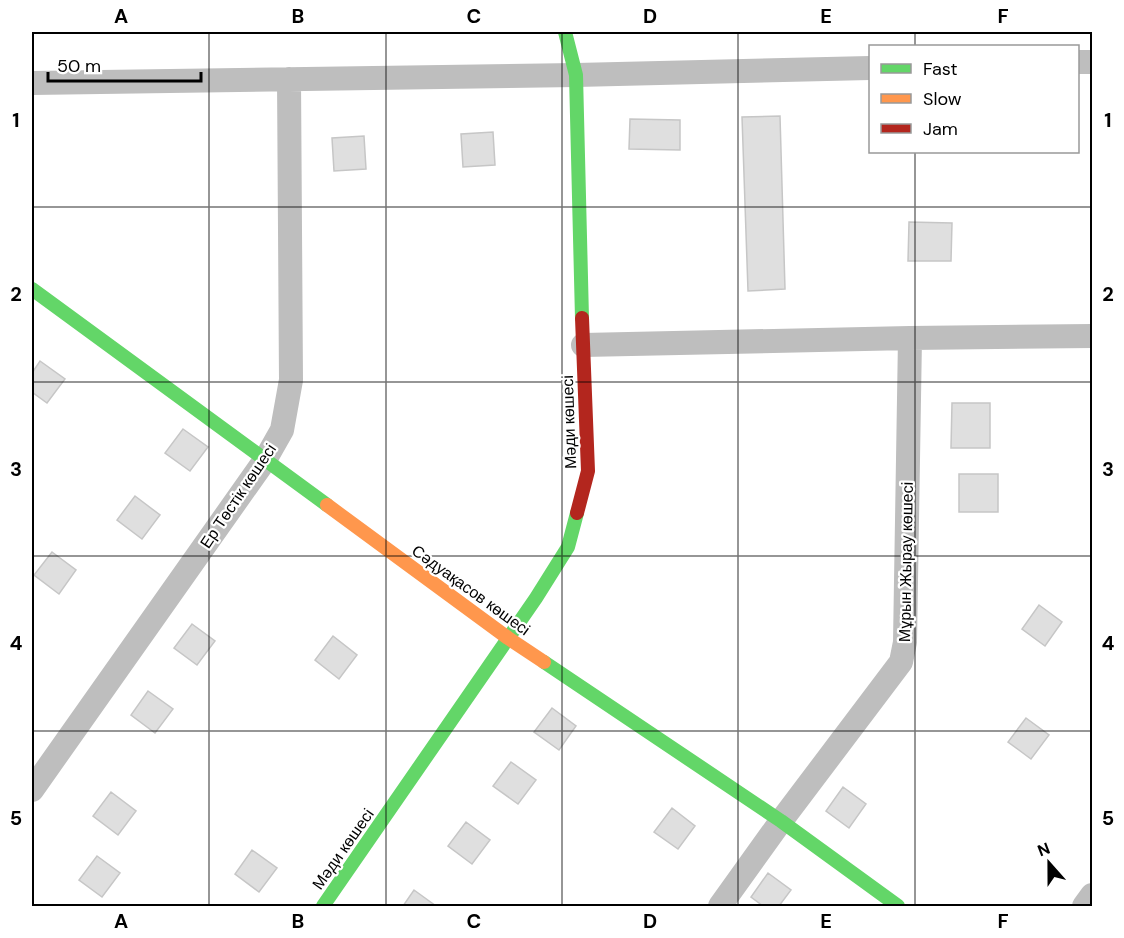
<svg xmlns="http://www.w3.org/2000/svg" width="1124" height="938" font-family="'DM Sans',sans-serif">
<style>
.building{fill:#dfdfdf;stroke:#c6c6c6;stroke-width:1.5}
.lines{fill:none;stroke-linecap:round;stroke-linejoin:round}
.street{stroke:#bebebe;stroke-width:24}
.fast{stroke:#63d668;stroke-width:14}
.slow{stroke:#ff974d;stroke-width:14}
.jam{stroke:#b3261e;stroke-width:14}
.grid{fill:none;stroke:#000;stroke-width:1.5;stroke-opacity:0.55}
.labels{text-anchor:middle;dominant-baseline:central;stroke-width:4.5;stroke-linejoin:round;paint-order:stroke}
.street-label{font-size:16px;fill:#000;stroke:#fff}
.neatline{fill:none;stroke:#000;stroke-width:2}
.grid-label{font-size:20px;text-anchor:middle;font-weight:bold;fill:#000}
</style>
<rect width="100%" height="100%" fill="#fff"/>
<!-- building -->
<path class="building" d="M780,116L785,289L748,291L742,117Z
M630,119L680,120V150L629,149Z
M493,132L495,165L463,167L461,134Z
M364,136L366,169L334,171L332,138Z
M909,222L952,223L951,261H908Z
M40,361L65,379L47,403L32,392V373Z
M952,403H990V448H951Z
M183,429L208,447L190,471L165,453Z
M959,474H998V512H959Z
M135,496L160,515L142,539L117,520Z
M52,552L76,570L59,594L34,575Z
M1039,605L1062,622L1045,646L1022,629Z
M192,624L215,641L197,665L174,648Z
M333,636L357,655L339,679L315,660Z
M148,691L173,709L155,733L131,715Z
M552,708L576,726L559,750L534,732Z
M1026,718L1049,735L1031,759L1008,742Z
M511,762L536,780L518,804L493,786Z
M843,787L866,804L849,828L826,811Z
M111,792L136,811L118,835L93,816Z
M672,808L695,826L678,849L654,832Z
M466,822L490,840L472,864L448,846Z
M252,850L277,868L259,892L235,874Z
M97,856L120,873L102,897L79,880Z
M768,873L791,890L779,906H763L751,897Z
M414,890L436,906H403Z"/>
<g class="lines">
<!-- street -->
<path class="street" d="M1078,62H1092
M32,83L576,75L870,68
M583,345L910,338L1092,336
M32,790L265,460L282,430L291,380L289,79
M720,906L781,821L901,662L905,642L910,338
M1084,906L1092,895"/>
<!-- fast -->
<path class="fast" d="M565,32L576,75L582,318
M32,289L327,505
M544,662L781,821L898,906
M323,906L536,598L568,547L577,513"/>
<!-- slow -->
<path class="slow" d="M327,505L508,638L544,662"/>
<!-- jam -->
<path class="jam" d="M577,513L588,471L582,318"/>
</g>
<!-- grid -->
<path class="grid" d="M209,32V906M386,32V906M562,32V906M738,32V906M915,32V46M915,152V906M32,207H1092M32,382H1092M32,556H1092M32,731H1092"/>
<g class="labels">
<!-- street labels -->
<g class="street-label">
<text transform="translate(569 422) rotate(-92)">Мәди көшесі</text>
<text transform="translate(238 496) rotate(-56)">Ер Төстік көшесі</text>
<text transform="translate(906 562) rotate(-89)">Мұрын Жырау көшесі</text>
<text transform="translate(471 590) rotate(36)">Сәдуақасов көшесі</text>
<text transform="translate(343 849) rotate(-55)">Мәди көшесі</text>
</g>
</g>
<!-- border -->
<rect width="1124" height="938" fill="none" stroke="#ffffff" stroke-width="66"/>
<!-- legend -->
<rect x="869" y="45" width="210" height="108" fill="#ffffff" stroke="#999999" stroke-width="1.5"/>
<rect x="881" y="64" width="30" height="9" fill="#63d668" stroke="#999999" stroke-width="1.5"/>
<text x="923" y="75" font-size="18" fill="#000000">Fast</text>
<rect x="881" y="94" width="30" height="9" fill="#ff974d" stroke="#999999" stroke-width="1.5"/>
<text x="923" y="105" font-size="18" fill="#000000">Slow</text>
<rect x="881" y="124" width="30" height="9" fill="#b3261e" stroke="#999999" stroke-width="1.5"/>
<text x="923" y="135" font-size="18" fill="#000000">Jam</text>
<!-- north arrow -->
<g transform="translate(1049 863) rotate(339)" stroke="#ffffff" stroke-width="4.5" paint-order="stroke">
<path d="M0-4.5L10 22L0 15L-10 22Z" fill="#000000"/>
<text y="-9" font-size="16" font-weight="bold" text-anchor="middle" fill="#000000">N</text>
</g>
<!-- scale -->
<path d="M48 72v9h153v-9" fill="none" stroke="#000000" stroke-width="3"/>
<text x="57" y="72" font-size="18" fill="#000000" stroke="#ffffff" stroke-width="4.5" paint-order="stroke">50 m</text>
<rect x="33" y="33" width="1058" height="872" class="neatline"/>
<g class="grid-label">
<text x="121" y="23">A</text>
<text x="298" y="23">B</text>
<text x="474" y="23">C</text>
<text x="650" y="23">D</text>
<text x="826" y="23">E</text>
<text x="1003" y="23">F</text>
<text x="16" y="127">1</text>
<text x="1108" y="127">1</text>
<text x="16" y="301">2</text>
<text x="1108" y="301">2</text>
<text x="16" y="476">3</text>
<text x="1108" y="476">3</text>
<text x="16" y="650">4</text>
<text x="1108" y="650">4</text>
<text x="16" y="825">5</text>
<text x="1108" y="825">5</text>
<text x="121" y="928">A</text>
<text x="298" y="928">B</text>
<text x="474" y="928">C</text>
<text x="650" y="928">D</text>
<text x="826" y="928">E</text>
<text x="1003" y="928">F</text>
</g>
</svg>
